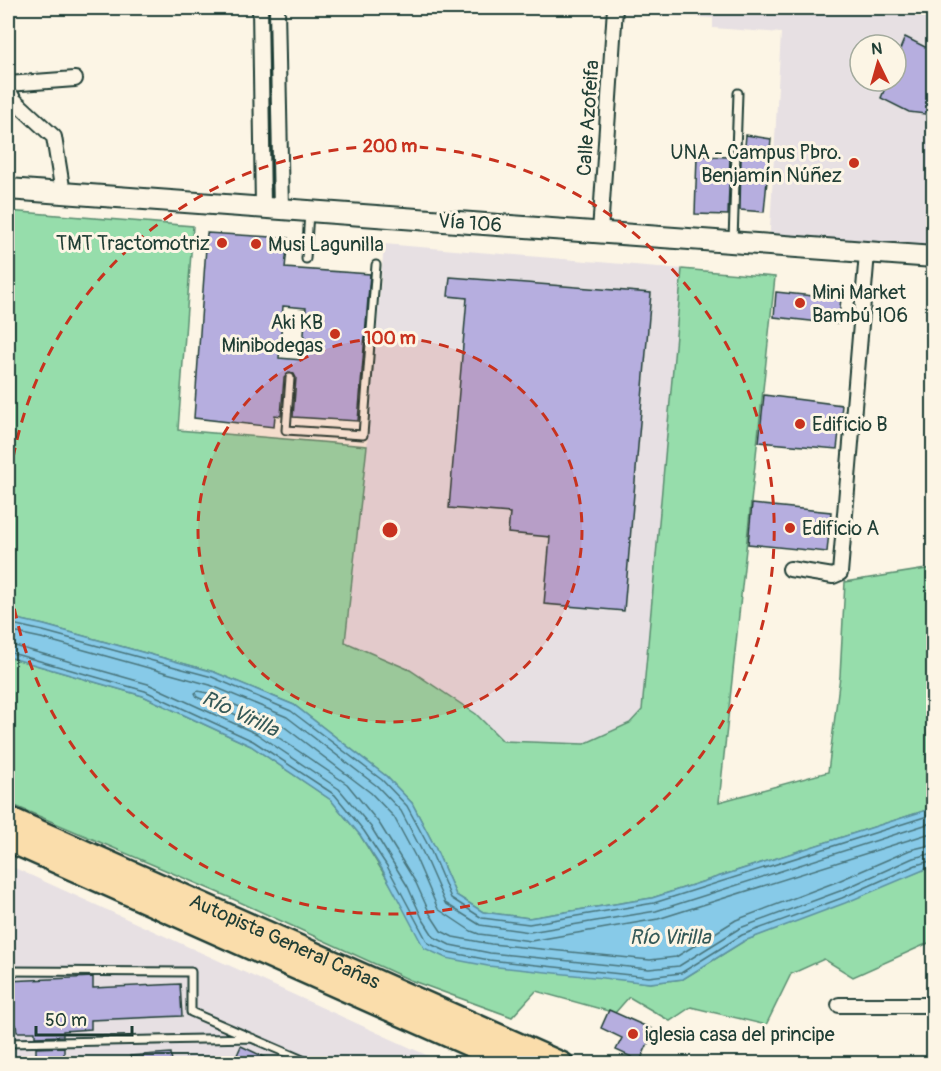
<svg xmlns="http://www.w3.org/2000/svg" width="941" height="1071" font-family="Pangolin,sans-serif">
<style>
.built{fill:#e7e0e3;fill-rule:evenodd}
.green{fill:#96ddab;stroke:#5a8d70;stroke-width:1.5}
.water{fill:#87cae8;stroke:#5d92a0;stroke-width:1.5}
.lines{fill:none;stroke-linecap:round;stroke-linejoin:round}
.shore{stroke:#49757c;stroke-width:1.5}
.building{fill:#b6aedf;stroke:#1f3d34;stroke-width:1.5;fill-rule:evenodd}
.service-casing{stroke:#1f3d34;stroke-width:11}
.minor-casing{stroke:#1f3d34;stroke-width:18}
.secondary-casing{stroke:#1f3d34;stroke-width:24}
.trunk-casing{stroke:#1f3d34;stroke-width:27}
.service{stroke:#fcf5e5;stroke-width:7}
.minor{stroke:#fcf5e5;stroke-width:14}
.secondary{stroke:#fcf5e5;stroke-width:20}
.trunk{stroke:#faddab;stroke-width:22}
.ring{fill:none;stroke:#c8321e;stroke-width:3;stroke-dasharray:10 8}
.poi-dot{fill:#c8321e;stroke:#fcf5e5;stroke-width:2}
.labels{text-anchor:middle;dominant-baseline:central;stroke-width:6;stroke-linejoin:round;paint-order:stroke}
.street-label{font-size:20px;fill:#1f3d34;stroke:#fcf5e5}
.poi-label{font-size:20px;fill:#1f3d34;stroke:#fcf5e5;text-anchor:start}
.water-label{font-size:21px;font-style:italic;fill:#345958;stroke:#fcf5e5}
.centre{fill:#c8321e;stroke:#fcf5e5;stroke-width:3}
.ring-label{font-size:18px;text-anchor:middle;font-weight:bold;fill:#c8321e;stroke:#fcf5e5;stroke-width:6;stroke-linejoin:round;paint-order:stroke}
</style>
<rect width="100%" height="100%" fill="#fcf5e5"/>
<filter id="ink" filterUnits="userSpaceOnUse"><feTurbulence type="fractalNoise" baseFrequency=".0167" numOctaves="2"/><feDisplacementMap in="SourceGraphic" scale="12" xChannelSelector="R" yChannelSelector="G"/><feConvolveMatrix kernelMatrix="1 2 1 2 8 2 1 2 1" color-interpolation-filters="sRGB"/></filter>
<g filter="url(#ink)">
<!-- built -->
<path class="built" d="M620,8H933V257L769,246L781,33L713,28V18L619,13ZM860,45H896V81H860Z
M384,244L682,269L642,710L630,723L584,744L502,741L476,714L410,670L344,642L367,446Z
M8,865L444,1063H8Z"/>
<!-- green -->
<path class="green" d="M8,211L193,226L178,430L367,446L345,642L410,670L476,714L503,741L584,744L630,723L642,710L682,269L775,277L719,802L828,772L840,676L845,582L933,568V808L652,898L529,918L483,912L456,895L435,847L412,803L386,776L294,705L214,672L44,625L8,617Z
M8,657L143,696L251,746L331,800L360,835L397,895L594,976L650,983L683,979L744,941L933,866V941L853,977L824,959L791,974L766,1025L691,1007L670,1021L629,997L615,1013L536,991L512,1017L410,980L233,899L8,803Z"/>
<!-- water -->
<path class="water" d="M8,617L44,625L214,672L294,705L386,776L412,803L435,847L456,895L483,912L529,918L652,898L933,808V866L845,903L744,941L683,979L650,983L488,966L446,958L424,948L382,869L360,835L331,800L251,746L143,696L8,657Z"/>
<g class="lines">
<!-- shore -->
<path class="shore" d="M8,623L43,631L212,677L291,711L382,780L407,806L430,849L451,898L482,918L529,924L654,903L934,814
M8,631L41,638L210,685L287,717L377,786L401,811L423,853L445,903L480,925L530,932L656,911L934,822
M8,644L148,684L257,734L339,789L371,827L408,887L422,918L434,937L450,945L490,953L649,969L679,966L740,928L840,891L913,858L934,853
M8,652L145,691L253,741L335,795L364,831L387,866L428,943L448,952L489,960L649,977L681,973L742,935L842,898L916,865L934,860
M934,832L658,919L531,941L479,934L471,931L438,909L415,856L394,817L371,793L282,725L207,693L198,691L195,693L197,697L263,727L347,784L379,823L416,883L430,914L441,931L453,937L491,944L650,960L676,957L736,920L836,882L910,850L934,844"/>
</g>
<!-- building -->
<path class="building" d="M905,37L925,47H933V115L909,112L881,98L888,81H896V59Z
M746,135L771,139L764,212L740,210L741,157H744Z
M697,156L730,157L728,215L695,214Z
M207,233L288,238L285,268L370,274L358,421L293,417L296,378L294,374L290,372L284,378L281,416L275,415L274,427L194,418ZM283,306L306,308L302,360L279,358Z
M450,277L651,293L624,611L544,604L550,537L508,533L510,513L449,508L467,298L448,296Z
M776,292L841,299L838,324L774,317Z
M764,395L842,405L837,449L759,442Z
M752,504L831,512L827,552L748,544Z
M93,977V988L180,984L182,1016L91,1020V1029L63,1031V1036L35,1037V1032H17L16,1025H8V981Z
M609,1010L654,1030L640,1061L616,1050L622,1038L601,1028Z
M241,1046L279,1064H233Z
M64,1047V1064H36V1048Z
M171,1053L172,1064H130V1056Z"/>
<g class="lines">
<!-- service casing -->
<g class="service-casing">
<path id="service" d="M733,240L738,93
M306,259L309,212
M290,378L286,430L363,435L376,265
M8,971L191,972V1012L312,1064
M8,1043L252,1038"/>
</g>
<!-- minor casing -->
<g class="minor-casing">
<path id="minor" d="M260,8L263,207
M277,8L281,209
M8,84L75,79
M8,90L14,100L54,137L63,193
M600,232L615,8
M790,569L833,576L840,573L867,253
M839,1005H934"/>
</g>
<!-- secondary casing -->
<g class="secondary-casing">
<path id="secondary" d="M8,189L934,257"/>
</g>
<!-- trunk casing -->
<g class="trunk-casing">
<g id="trunk">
<path id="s1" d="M8,818L562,1064"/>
<path d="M8,840L513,1064"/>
</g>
</g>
<!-- service -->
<use href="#service" class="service"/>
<!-- minor -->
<use href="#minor" class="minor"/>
<!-- secondary -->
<use href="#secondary" class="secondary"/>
<!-- trunk -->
<use href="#trunk" class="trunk"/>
</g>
</g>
<!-- distance rings -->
<circle cx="390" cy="530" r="192" fill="#c8321e" fill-opacity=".12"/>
<g class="ring">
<circle cx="390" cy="530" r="192"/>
<path d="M8 493A384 384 0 1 1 8 567"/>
</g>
<!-- markers -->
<g class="poi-dot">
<circle cx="854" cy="163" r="6"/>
<circle cx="222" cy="243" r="6"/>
<circle cx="256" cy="244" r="6"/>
<circle cx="800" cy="303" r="6"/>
<circle cx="335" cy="334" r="6"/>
<circle cx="800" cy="424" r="6"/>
<circle cx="790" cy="528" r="6"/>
<circle cx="633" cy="1034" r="6"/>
</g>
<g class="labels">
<!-- street labels -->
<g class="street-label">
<text transform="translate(588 118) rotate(-86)">Calle Azofeifa</text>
<text transform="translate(470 223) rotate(4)">Vía 106</text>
<text stroke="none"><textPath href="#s1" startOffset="303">Autopista General Cañas</textPath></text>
</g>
<!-- poi labels -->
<g class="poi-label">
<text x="842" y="152" text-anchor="end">UNA - Campus Pbro.<tspan x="842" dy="23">Benjamín Núñez</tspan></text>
<text x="210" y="243" text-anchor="end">TMT Tractomotriz</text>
<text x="268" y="244">Musi Lagunilla</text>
<text x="812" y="292">Mini Market<tspan x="812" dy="23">Bambú 106</tspan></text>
<text x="323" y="322" text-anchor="end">Aki KB<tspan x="323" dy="23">Minibodegas</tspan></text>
<text x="812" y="424">Edificio B</text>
<text x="802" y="528">Edificio A</text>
<text x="645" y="1034">iglesia casa del principe</text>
</g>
<!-- water labels -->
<g class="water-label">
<text transform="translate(240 714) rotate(25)">Río Virilla</text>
<text x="670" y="937">Río Virilla</text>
</g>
</g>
<circle cx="390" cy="530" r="9" class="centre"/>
<g class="ring-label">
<text x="390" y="152">200 m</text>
<text x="390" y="344">100 m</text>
</g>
<!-- margin -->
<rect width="941" height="1071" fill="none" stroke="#fcf5e5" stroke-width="30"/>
<rect x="15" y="15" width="911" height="1041" fill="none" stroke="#1f3d34" stroke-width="2" filter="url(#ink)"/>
<!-- north arrow -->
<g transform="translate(878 63) rotate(355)"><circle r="28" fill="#fcf5e5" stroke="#a4ab9e" stroke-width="1.5"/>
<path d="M0-4.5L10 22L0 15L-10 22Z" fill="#c8321e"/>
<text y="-9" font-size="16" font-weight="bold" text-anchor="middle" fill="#1f3d34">N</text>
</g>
<!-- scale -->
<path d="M36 1026v9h96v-9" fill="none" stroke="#1f3d34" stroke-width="3"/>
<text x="45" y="1026" font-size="18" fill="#1f3d34" stroke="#fcf5e5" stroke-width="4.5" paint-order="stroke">50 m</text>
</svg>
